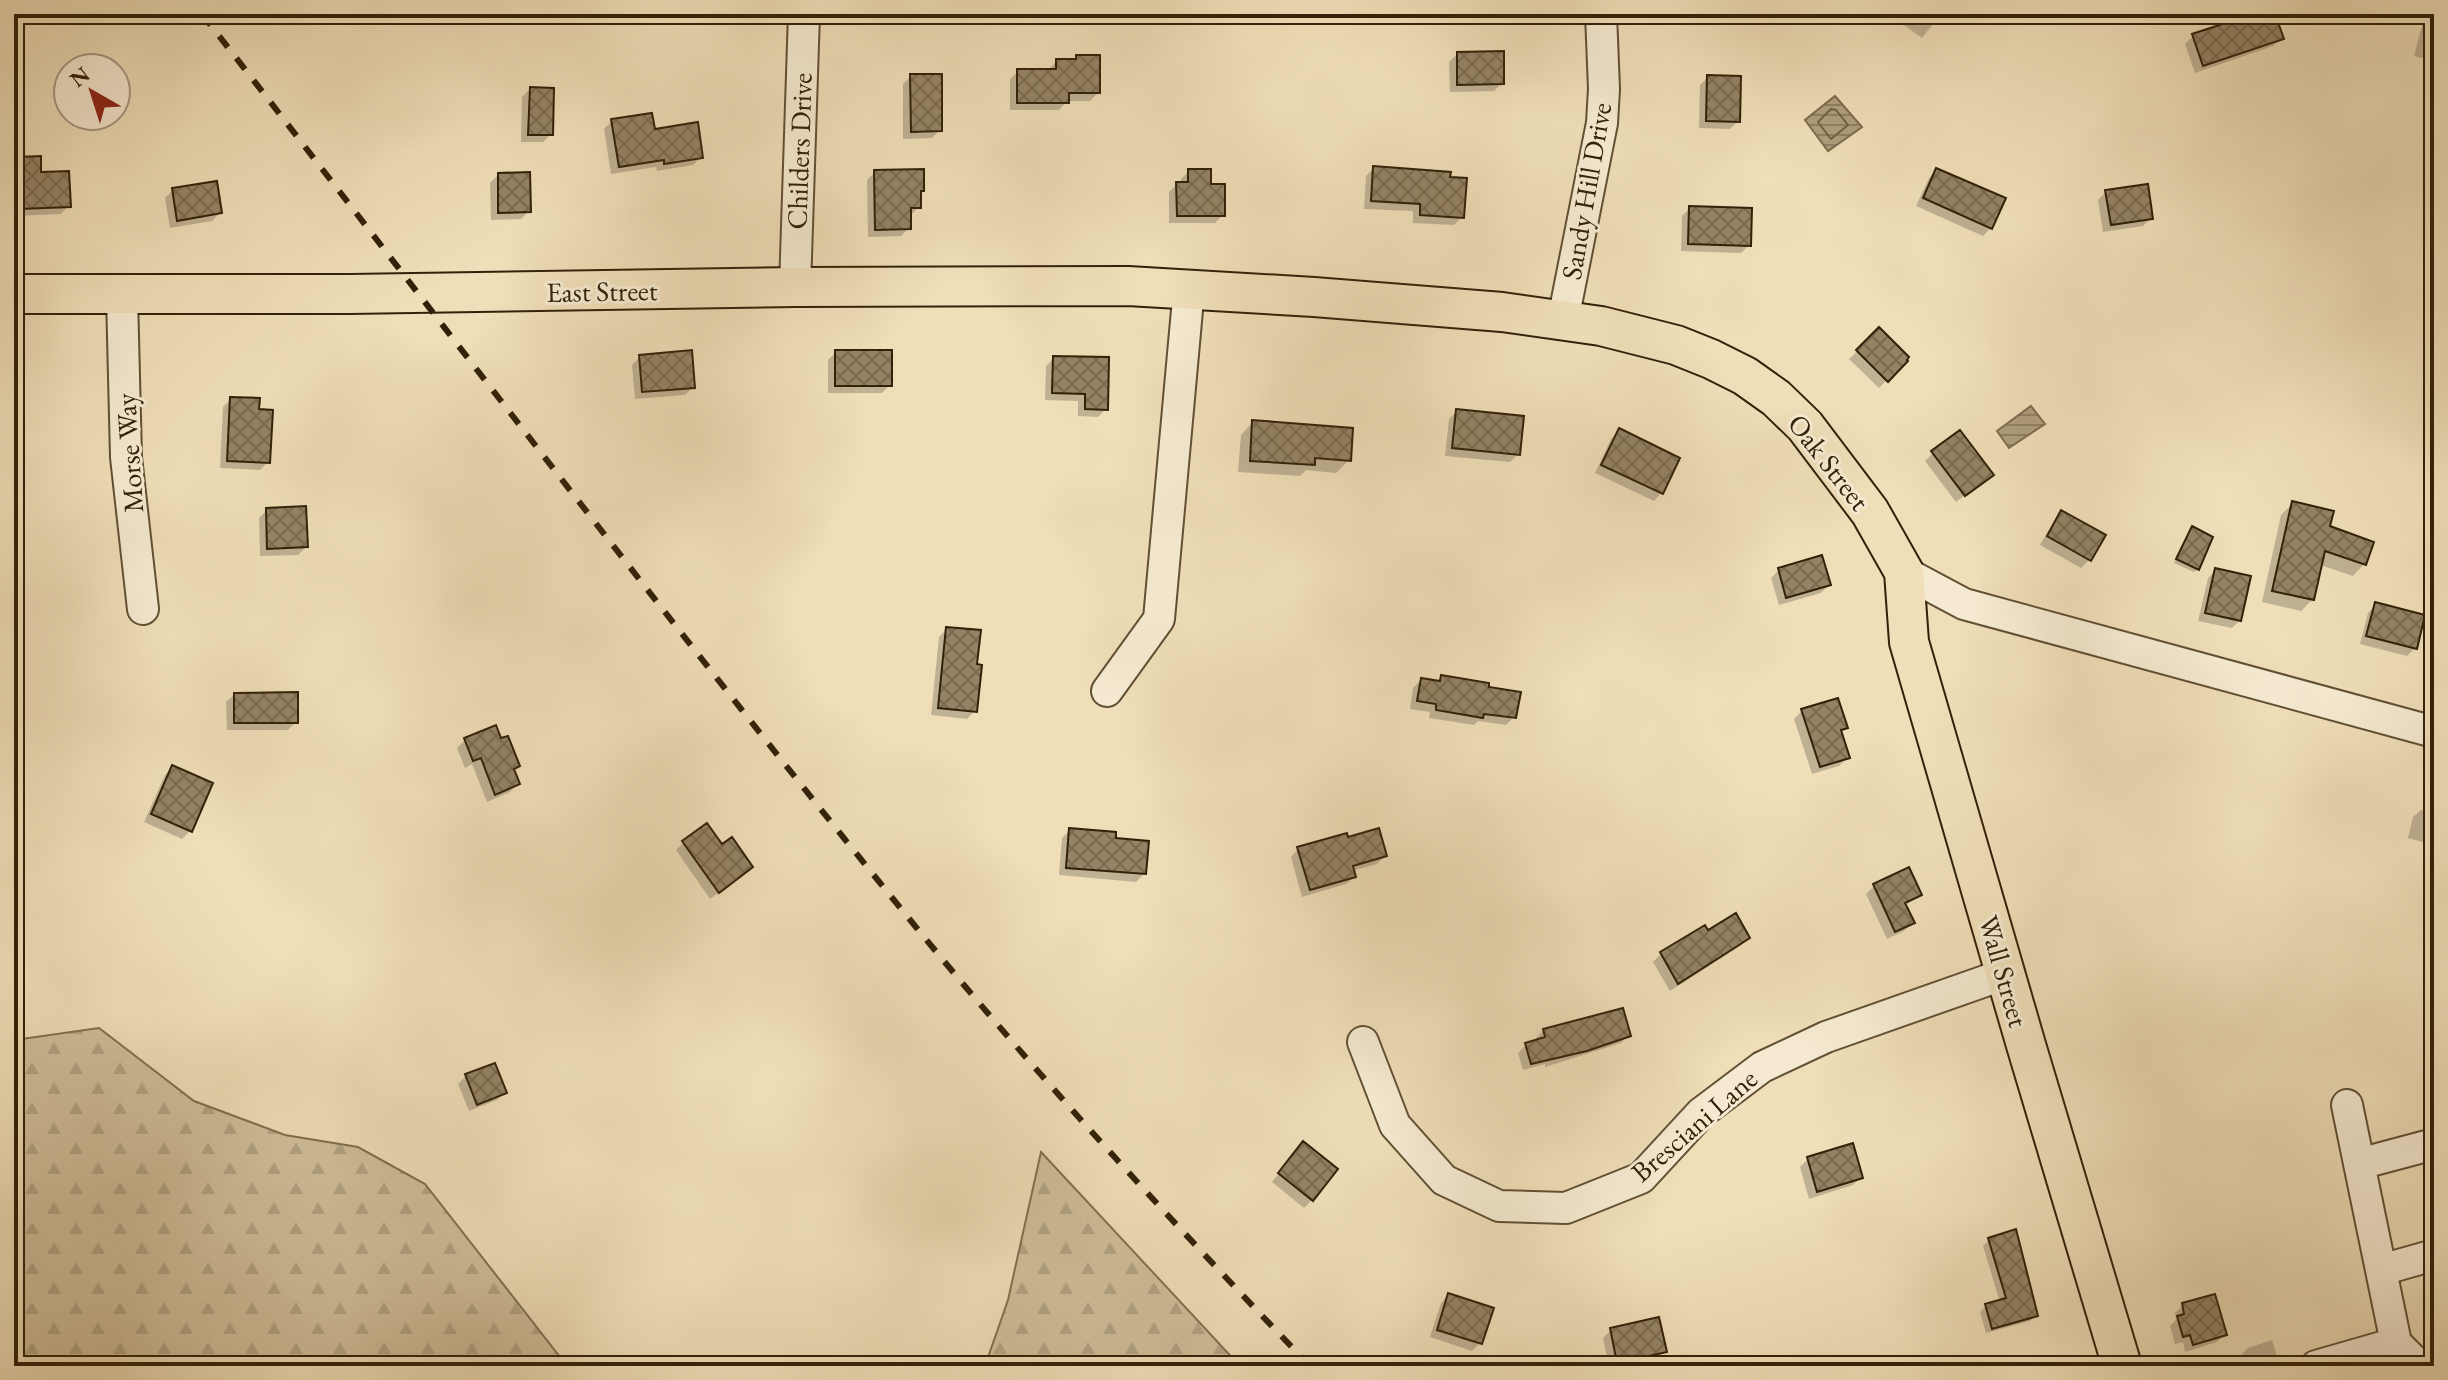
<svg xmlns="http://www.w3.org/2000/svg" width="2448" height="1380" font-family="'EB Garamond',serif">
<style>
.forest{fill:url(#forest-firs);stroke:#807051;stroke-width:2}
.water{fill:url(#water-rules);stroke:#7d6c4e;stroke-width:2}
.shadow{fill:#0003}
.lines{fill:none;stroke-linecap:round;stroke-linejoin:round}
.shore{stroke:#706042;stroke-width:2}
.building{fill:url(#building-cross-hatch);stroke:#322108;stroke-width:2}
.minor-casing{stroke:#615034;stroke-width:34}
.major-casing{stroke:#322108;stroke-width:42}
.minor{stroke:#f5ead1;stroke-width:30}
.major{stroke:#efdeb8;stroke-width:38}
.rail{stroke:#322108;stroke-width:6;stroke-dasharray:14 14;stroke-linecap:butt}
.labels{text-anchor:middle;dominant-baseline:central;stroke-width:6;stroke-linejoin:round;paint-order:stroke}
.street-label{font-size:28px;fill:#322108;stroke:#f5ead1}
</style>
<defs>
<pattern id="forest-firs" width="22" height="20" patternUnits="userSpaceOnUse" patternTransform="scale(2)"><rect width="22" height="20" fill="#cfbe9a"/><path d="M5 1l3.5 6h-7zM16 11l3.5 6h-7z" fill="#b2a383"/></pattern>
<pattern id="water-rules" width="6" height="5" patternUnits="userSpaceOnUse" patternTransform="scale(2)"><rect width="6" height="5" fill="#af9e7c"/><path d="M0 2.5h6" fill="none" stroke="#8f8064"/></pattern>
<pattern id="building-cross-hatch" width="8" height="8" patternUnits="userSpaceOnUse" patternTransform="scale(2)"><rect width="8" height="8" fill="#948364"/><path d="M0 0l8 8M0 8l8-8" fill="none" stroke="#796b50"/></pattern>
</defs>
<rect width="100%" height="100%" fill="#efdeb8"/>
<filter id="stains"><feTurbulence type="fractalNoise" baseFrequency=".0025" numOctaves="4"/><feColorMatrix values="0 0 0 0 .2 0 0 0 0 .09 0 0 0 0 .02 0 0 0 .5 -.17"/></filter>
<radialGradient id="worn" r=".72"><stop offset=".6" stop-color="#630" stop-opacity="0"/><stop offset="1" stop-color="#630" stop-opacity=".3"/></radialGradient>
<!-- forest -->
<path class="forest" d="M99,1028L194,1101L285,1135L358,1147L425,1184L567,1366H14V1040Z
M1041,1152L1240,1366H985L1008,1300Z"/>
<!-- water -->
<path class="water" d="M1835,96L1862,127L1828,151L1805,120Z
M2031,406L2045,424L2009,448L1997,431Z"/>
<!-- shadow -->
<path class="shadow" d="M1888,14H1941L1922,38Z
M2260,14H2273L2281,39L2273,46L2195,73L2185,44L2193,36Z
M2420,14H2434V61L2414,56L2423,22L2418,21Z
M1457,54L1502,83L1494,91L1450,92L1449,62Z
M1077,57L1098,93L1090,101H1067L1059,110H1010V79L1018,71L1049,69L1057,61H1073Z
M911,76L940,130L932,138L903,139V84Z
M1708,77L1738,121L1730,129L1699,128L1700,85Z
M530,89L551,134L543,142H521L522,97Z
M612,121L653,131L701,157L693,165L657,171L656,167L611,174L604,129Z
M17,159L68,206L61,214L14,216V162Z
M1374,168L1462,217L1454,225L1413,223V211L1364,209L1366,176Z
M1937,170L1991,228L1983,236L1916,206L1929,178Z
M1189,171L1223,215L1215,223H1169V192L1177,184H1181V179Z
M875,172L922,190L919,194V207L911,215L909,228L901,236L868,237L867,180Z
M498,175L529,211L521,219L491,220L490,183Z
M173,190L220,213L212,221L170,228L165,198Z
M2106,192L2151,218L2143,226L2103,232L2098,200Z
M1690,208L1749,245L1741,253L1681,251L1682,216Z
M1879,330L1906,361L1879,388L1849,359Z
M836,352L890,385L882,393H828V360Z
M640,357L693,387L685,395L635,399L632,365Z
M1054,358L1106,409L1098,417L1078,416V401L1045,400L1046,366Z
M231,399L257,411L268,462L260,470L220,468L223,407Z
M1457,411L1518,454L1510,462L1445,456L1449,419Z
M1253,422L1349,460L1336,473L1306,470L1300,476L1238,472L1241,435Z
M1619,431L1661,493L1654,501L1595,473L1611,439Z
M1933,453L1983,482L1956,502L1925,461Z
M2292,504L2328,528L2364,564L2353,576L2320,565L2313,599L2301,611L2262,602L2281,515Z
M267,510L306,547L298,555L260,556L259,518Z
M2062,513L2103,536L2089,560L2081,568L2040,545L2054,521Z
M2192,529L2198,569L2194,572L2174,563Z
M1779,570L1829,585L1821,593L1779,605L1771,578Z
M2216,570L2240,620L2232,628L2198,621L2208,578Z
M2376,605L2415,648L2407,656L2360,644L2368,613Z
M947,629L975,711L967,719L931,715L939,637Z
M1441,678L1487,688L1514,717L1506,725L1478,721L1474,725L1429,718L1430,712L1410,709L1413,688L1421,680L1437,682Z
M234,695L296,722L288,730H227L226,702Z
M1802,711L1846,728L1840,734L1847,758L1839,766L1812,774L1794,719Z
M465,740L518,765L512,771L518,784L510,792L487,802L472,764L465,768L457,748Z
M173,767L211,784L190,831L182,839L144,822L165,775Z
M2421,810L2434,814V845L2408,838L2413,817Z
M1070,830L1113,840L1144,874L1136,882L1059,875L1062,838Z
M684,842L721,846L742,875L710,899L676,850Z
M1298,849L1385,856L1377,864L1352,871L1354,877L1346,884L1302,897L1291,857Z
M1874,886L1919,895L1904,906L1912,923L1904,931L1887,939L1866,894Z
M1705,928L1707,932L1748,938L1740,946L1670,991L1653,962L1661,954Z
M1544,1030L1629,1035L1621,1043L1545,1067V1064L1523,1070L1518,1053L1526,1045L1537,1042L1536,1038Z
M494,1065L505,1092L497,1100L469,1111L458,1084L466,1076Z
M1296,1152L1312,1200L1304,1208L1272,1182Z
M1808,1159L1861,1177L1853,1185L1809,1199L1800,1167Z
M1989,1240L2036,1315L2030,1321L1986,1333L1980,1312L1986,1306L2000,1302L1983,1246Z
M1449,1295L1480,1343L1472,1351L1430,1337L1441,1303Z
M2183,1305L2225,1334L2217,1342L2185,1352L2183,1342L2175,1344L2170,1326L2176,1320L2175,1313Z
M1611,1330L1664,1351L1656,1359L1625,1366H1609L1603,1338Z
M2272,1340L2280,1366H2238L2236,1360L2248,1348Z"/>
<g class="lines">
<!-- shore -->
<path class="shore" d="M1831,109L1836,110L1848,125L1831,139L1818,122Z"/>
</g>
<!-- building -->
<path class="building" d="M2253,14H2275L2284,39L2203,66L2192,34Z
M1504,51V84L1457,85V52Z
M1076,55H1100V93H1069V103H1017V69H1056V59H1076Z
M910,74H942V131L911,132Z
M1707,75L1741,76L1740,122L1706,121Z
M530,87L554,88L553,135H528Z
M652,113L655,129L698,122L703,158L664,164V160L619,167L611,119Z
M41,156V172L69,171L71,207L19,209L17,157Z
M1373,166L1451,172L1450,177L1467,178L1464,218L1420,215V204L1371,201Z
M1936,168L2006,198L1992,229L1923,198Z
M924,169V191H921V208H911V229L875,230L874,170Z
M1188,169H1211V184H1225V216H1177L1176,182H1188Z
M530,172L531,212L498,213V173Z
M217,181L222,213L177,221L172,188Z
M2148,184L2153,219L2111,225L2105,190Z
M1689,206L1752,208L1751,246L1688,244Z
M1879,327L1909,357L1907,360L1908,361L1888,382L1856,350Z
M692,350L695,388L642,392L639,355Z
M835,350H892V386H835Z
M1053,356L1109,357L1108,410L1085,409V394L1052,393Z
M230,397L260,398L259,409L273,410L270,463L227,461Z
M1456,409L1524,416L1520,455L1452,448Z
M1252,420L1353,428L1351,461L1315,458V465L1250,461Z
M1619,428L1680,458L1663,494L1601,465Z
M1960,430L1994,475L1965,496L1931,451Z
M2292,501L2334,511L2330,526L2374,542L2366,565L2325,551L2314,600L2272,591Z
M306,506L308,547L267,549L266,508Z
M2061,510L2106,535L2091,561L2047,536Z
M2192,526L2213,537L2199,570L2176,559Z
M1822,555L1831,585L1786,598L1778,568Z
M2215,568L2251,576L2241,621L2205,613Z
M2375,602L2425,615L2417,649L2366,636Z
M946,627L981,630L977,664L982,665L977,712L938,708Z
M1441,675L1489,683V687L1521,692L1516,718L1484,714L1483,718L1436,710V704L1417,701L1421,678L1440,681Z
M298,692V723H234V693Z
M1838,698L1848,728L1841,730L1850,758L1820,767L1801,709Z
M496,725L501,738L508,736L520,766L514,769L520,784L495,795L481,758L473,761L464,738Z
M172,765L213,783L192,832L151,814Z
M707,823L722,844L732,837L753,867L719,893L682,841Z
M1069,828L1116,832V838L1149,841L1146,874L1066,868Z
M1379,828L1387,856L1353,866L1356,877L1310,890L1297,847L1347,833L1348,837Z
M1909,867L1922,895L1905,903L1915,923L1895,932L1873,884Z
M1736,913L1750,938L1678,984L1660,952L1705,925L1708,930Z
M1623,1008L1631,1036L1587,1051L1531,1064L1525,1043L1545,1037L1543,1029Z
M495,1063L507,1093L477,1105L465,1074Z
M1303,1141L1338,1169L1313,1201L1278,1173Z
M1853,1143L1863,1178L1817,1192L1807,1157Z
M2016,1229L2038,1316L1992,1329L1985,1304L2006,1298L1988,1238Z
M1448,1293L1494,1308L1482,1344L1437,1330Z
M2215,1294L2227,1335L2193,1345L2190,1335L2183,1337L2177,1316L2184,1314L2182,1303Z
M1659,1317L1667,1352L1617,1363L1610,1328Z"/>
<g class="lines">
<!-- minor casing -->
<g class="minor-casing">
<path id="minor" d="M795,287L804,14
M122,296L126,457L143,609
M1563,320L1602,123L1604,89L1601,14
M1904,572L1964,604L2434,732
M1107,691L1159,619L1189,288
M1363,1042L1395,1125L1444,1180L1499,1206L1566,1208L1641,1178L1701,1113L1762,1067L1826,1037L2005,974
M2359,1164L2434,1144
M2381,1270L2434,1255
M2396,1343L2419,1366
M2316,1366L2396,1343L2347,1105"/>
</g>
<!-- major casing -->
<g class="major-casing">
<path id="major" d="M14,294H349L795,287L1128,286L1314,297L1502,312L1601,326L1676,345L1711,359L1745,376L1776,398L1805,426L1870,512L1904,572L1909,642L2026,1045L2122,1366"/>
</g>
<!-- minor -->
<use href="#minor" class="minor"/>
<!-- major -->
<use href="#major" class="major"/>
<!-- rail -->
<path class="rail" d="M202,14C438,317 669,624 911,921C1037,1076 1172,1222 1310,1366"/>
</g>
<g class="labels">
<!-- street labels -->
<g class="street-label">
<text transform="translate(799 151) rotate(-88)">Childers Drive</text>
<text transform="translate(1586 191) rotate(-80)">Sandy Hill Drive</text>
<text transform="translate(602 291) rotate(-1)">East Street</text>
<text transform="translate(129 453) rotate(-94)">Morse Way</text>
<text transform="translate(1829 462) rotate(52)">Oak Street</text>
<text transform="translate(2004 971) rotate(74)">Wall Street</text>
<text transform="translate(1694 1125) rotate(-41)">Bresciani Lane</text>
</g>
</g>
<!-- margin -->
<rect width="2448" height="1380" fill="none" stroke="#efdeb8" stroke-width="48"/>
<rect x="16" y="16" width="2416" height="1348" fill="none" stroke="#322108" stroke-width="4"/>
<rect x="24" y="24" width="2400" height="1332" fill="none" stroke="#322108" stroke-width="2"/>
<!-- north arrow -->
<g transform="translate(92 92) rotate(321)"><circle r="38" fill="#f5ead1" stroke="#a79a81" stroke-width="2"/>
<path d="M0-6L14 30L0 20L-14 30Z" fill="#8f2418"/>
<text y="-12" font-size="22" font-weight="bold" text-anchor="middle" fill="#322108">N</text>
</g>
<rect width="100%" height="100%" filter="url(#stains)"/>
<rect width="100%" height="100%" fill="url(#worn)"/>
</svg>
